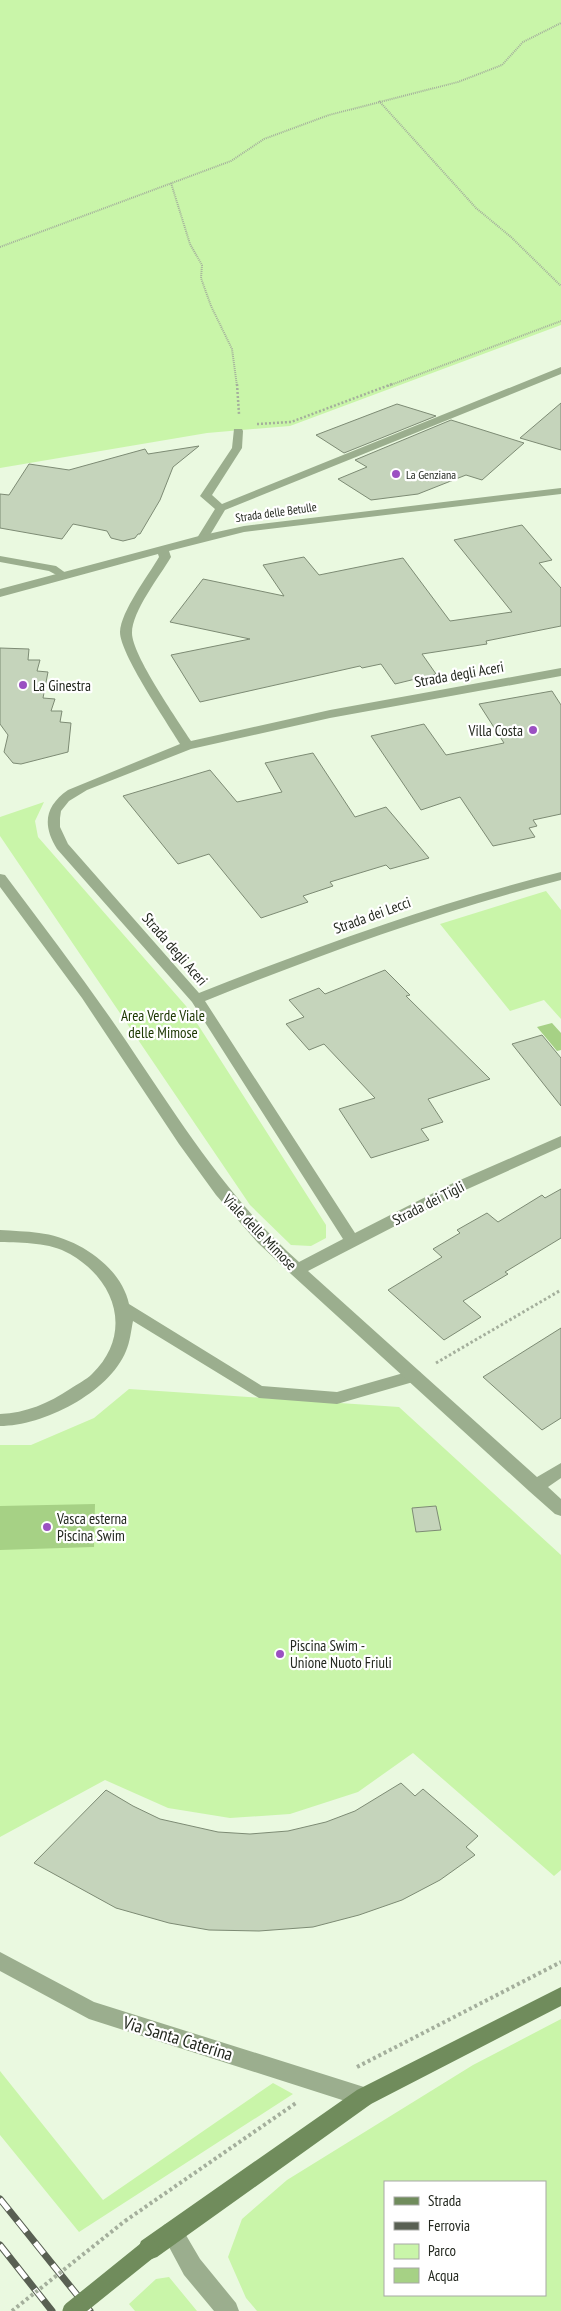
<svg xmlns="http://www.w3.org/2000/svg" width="561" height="2311" font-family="'PT Sans Narrow',sans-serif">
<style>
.green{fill:#c9f5a9;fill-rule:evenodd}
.water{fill:#a6d185}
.building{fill:#c5d4bb;stroke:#7d8b74}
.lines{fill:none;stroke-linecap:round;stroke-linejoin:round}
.path-far3{stroke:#a4af9c;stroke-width:2;stroke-dasharray:1 1;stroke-linecap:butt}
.path-far2{stroke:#a4af9c;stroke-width:2.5;stroke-dasharray:2 2;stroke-linecap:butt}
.path-far1{stroke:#a4af9c;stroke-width:3;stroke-dasharray:2.5 2.5;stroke-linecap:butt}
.path{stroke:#a4af9c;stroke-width:4;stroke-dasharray:3 3;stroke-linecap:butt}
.lane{fill:#9bae8e;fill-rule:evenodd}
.street{fill:#9bae8e;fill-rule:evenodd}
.secondary{fill:#708c5c;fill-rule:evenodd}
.rail-casing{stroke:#596053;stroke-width:7}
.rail{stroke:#fff;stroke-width:5;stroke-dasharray:14;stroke-linecap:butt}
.path-bridge{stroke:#a4af9c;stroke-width:4;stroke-dasharray:3 3;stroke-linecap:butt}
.secondary-bridge{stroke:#708c5c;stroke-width:19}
.poi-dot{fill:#9b50c2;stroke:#fff;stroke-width:2}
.labels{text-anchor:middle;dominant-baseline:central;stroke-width:4.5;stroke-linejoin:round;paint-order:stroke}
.far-poi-label{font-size:12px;fill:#23281f;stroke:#fff;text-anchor:start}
.far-street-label{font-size:12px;fill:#23281f;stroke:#fff}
.street-label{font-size:15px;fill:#23281f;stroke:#fff}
.poi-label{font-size:15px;fill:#23281f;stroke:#fff;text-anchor:start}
.park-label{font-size:15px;fill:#1b3600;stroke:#fff}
.near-street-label{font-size:18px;fill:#23281f;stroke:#fff}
</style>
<rect width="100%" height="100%" fill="#eaf9e0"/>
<!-- green -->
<path class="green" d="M0,0H561V325L290,426L207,433L0,468Z
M44,802L35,821L38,837L186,1006L326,1225V1238L311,1246L291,1245L250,1205L0,836V817Z
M546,891L561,910V1019L544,1000L510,1011L440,924Z
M129,1389L399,1407L561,1555V1870L554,1876L413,1753L358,1792L290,1814L230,1818L168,1808L105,1780L0,1837V1445H31L94,1418Z
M561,2019V2311H257L246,2298L228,2257L242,2219L287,2180L473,2065ZM545,2182V2295H385V2182Z
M0,2071L103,2200L273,2083L293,2094L79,2232L0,2135Z
M169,2277L197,2311H135L129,2304L156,2279Z"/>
<!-- water -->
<path class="water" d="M552,1023L561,1033V1050L557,1051L537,1027Z
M95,1504L94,1547L0,1550V1506Z"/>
<!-- building -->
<path class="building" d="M561,403V450L520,438Z
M397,404L436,416L344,453L316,435Z
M451,420L524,443L482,480L466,475L418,494L371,500L338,479L367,467L355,460Z
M199,446L173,467L160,500L140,534H138L135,538L123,541L111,538L107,531L73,524L62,539L0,528V494L9,495L29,464L69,470L145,449L148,454Z
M522,525L552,560L539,563L561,588V626L486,641L487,644L422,654L436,674L395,684L381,664L362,668L360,666L200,702L171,655L250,639L170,622L203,579L284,596L263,565L304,557L319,575L403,558L450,621L512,612L454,540Z
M0,648L29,649L28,660H40L37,671L48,672L43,698L55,699L51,711H62L60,722L71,723L68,752L21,764L13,763L4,752L8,735L0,724Z
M552,691L561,705V814L533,820L537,826L529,828L535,837L493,846L460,797L421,810L371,736L424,724L446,755L504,743L479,704Z
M313,753L355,817L386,807L429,858L390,869L386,865L330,882L333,886L303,896L308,902L261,918L209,854L178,864L123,796L210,770L237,802L282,792L265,763Z
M385,970L410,995L406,996L490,1079L428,1099L443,1122L421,1129L429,1140L371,1158L339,1109L375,1098L324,1044L309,1050L286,1024L304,1017L289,1000L319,988L325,994Z
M542,1035L561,1058V1106L512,1044Z
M561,1189V1238L505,1272L508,1274L463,1301L481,1317L444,1340L388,1290L442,1257L433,1249L460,1233L457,1230L487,1213L498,1222L542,1195L545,1198Z
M561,1328V1418L542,1430L483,1377Z
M436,1506L441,1530L416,1532L412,1508Z
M401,1783L415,1796L423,1789L478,1836L466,1847L475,1855L440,1880L402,1900L359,1915L313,1927L259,1931L209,1930L169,1923L116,1908L34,1863L106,1790L133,1806L160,1819L218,1832L250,1834L288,1831L326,1822L355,1811Z"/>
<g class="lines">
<!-- path-far3 -->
<path class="path-far3" d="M379,101L476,208L511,237L561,286
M171,183L190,244L202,265L201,278L211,306L232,349L237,386
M0,247L231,161L264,139L329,115L458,82L502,65L523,42L561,23
M388,386L561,321"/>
<!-- path-far2 -->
<path class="path-far2" d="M237,384L239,414
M257,424L291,422L392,384"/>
<!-- path-far1 -->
<path class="path-far1" d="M436,1363L561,1290"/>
<!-- path -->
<path class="path" d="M357,2067L561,1962
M125,2221L296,2103"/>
<!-- lane -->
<path class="lane" d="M561,367V374L225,510L207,540H199L197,538L215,509L200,496L232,448L234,429H242L243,431L242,448L212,495L222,504Z
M0,556L56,566L70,576L64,579L49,571L0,562Z
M0,1230C13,1231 26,1231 39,1233C76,1237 121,1266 129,1304L262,1386L337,1392L414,1370L420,1372L422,1376L420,1380L337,1404L259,1398L133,1321C131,1331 130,1342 126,1351C109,1393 43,1426 0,1426V1414C26,1413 49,1403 70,1389C77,1384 86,1380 92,1374C133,1334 117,1281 70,1254C49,1242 24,1243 0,1242Z"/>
<!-- street -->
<path class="street" d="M561,488V494L244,532L169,551L171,557C160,576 132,611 132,633C132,655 177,719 191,741L330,710L561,668V676L330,718L191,749L87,790L69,801L61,811L60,818V827L68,844L199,993C318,946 437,903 561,872V880C439,911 322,954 205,1001L355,1233L451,1184L561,1136V1147L461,1192L308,1271L537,1477L561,1463V1478L548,1487L561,1499V1516L555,1514L529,1491L291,1274L258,1243L216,1195L179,1144L82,998L0,887V874L5,875C44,927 83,978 120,1032C175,1113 225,1196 299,1262L343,1239L192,1002L57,849C42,825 45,806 68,790L180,744C167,722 120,654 120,632C121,611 148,576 159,557L158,554L0,597V589L199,536L244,526Z
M0,1952L94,2002L364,2087L371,2090L374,2097L371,2104L364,2107L89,2019L0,1971Z
M172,2221L180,2225L200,2259L236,2303L239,2311H214L184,2275L161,2232L164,2225Z"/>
<!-- secondary -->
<path class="secondary" d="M561,1987V2006L371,2104L157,2257L149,2260L141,2257L138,2249L141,2241L357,2090Z"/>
<!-- rail casing -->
<g class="rail-casing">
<path id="rail" d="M0,2199L90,2311
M0,2245L52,2311"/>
</g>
<!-- rail -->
<use href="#rail" class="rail"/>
<!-- path-bridge -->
<path class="path-bridge" d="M12,2311L125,2221"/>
<!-- secondary-bridge -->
<path class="secondary-bridge" d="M72,2311L149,2249"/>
</g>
<!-- markers -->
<g class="poi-dot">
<circle cx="396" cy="474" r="5"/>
<circle cx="23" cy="685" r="5"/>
<circle cx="533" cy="730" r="5"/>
<circle cx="47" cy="1527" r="5"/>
<circle cx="280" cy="1654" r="5"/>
</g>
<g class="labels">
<!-- far-poi labels -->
<g class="far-poi-label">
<text x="406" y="474">La Genziana</text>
</g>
<!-- far-street labels -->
<g class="far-street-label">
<text transform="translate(276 512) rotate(-8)">Strada delle Betulle</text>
</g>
<!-- street labels -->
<g class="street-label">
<text transform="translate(459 674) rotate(-10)">Strada degli Aceri</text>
<text transform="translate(372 915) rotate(-20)">Strada dei Lecci</text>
<text transform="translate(175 949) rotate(49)">Strada degli Aceri</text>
<text transform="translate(428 1203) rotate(-27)">Strada dei Tigli</text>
<text transform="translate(260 1232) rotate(46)">Viale delle Mimose</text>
</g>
<!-- poi labels -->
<g class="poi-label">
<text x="33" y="685">La Ginestra</text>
<text x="523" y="730" text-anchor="end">Villa Costa</text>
<text x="57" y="1518">Vasca esterna<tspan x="57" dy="17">Piscina Swim</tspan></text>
<text x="290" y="1645">Piscina Swim -<tspan x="290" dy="17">Unione Nuoto Friuli</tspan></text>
</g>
<!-- park labels -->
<g class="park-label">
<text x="163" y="1015">Area Verde Viale<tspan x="163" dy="17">delle Mimose</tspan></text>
</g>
<!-- near-street labels -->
<g class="near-street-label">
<text transform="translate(178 2038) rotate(17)">Via Santa Caterina</text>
</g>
</g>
<!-- legend -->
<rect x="384" y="2181" width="162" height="115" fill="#ffffff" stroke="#a7a9a5"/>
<rect x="394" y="2197" width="25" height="8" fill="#708c5c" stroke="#a7a9a5"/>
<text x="428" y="2206" font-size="15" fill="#23281f">Strada</text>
<rect x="394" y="2222" width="25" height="8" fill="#596053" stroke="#a7a9a5"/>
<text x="428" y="2231" font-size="15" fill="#23281f">Ferrovia</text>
<rect x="394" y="2244" width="25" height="15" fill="#c9f5a9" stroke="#a7a9a5"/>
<text x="428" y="2256" font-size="15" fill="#23281f">Parco</text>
<rect x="394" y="2268" width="25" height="15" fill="#a6d185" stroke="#a7a9a5"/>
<text x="428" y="2281" font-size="15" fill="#23281f">Acqua</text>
</svg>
